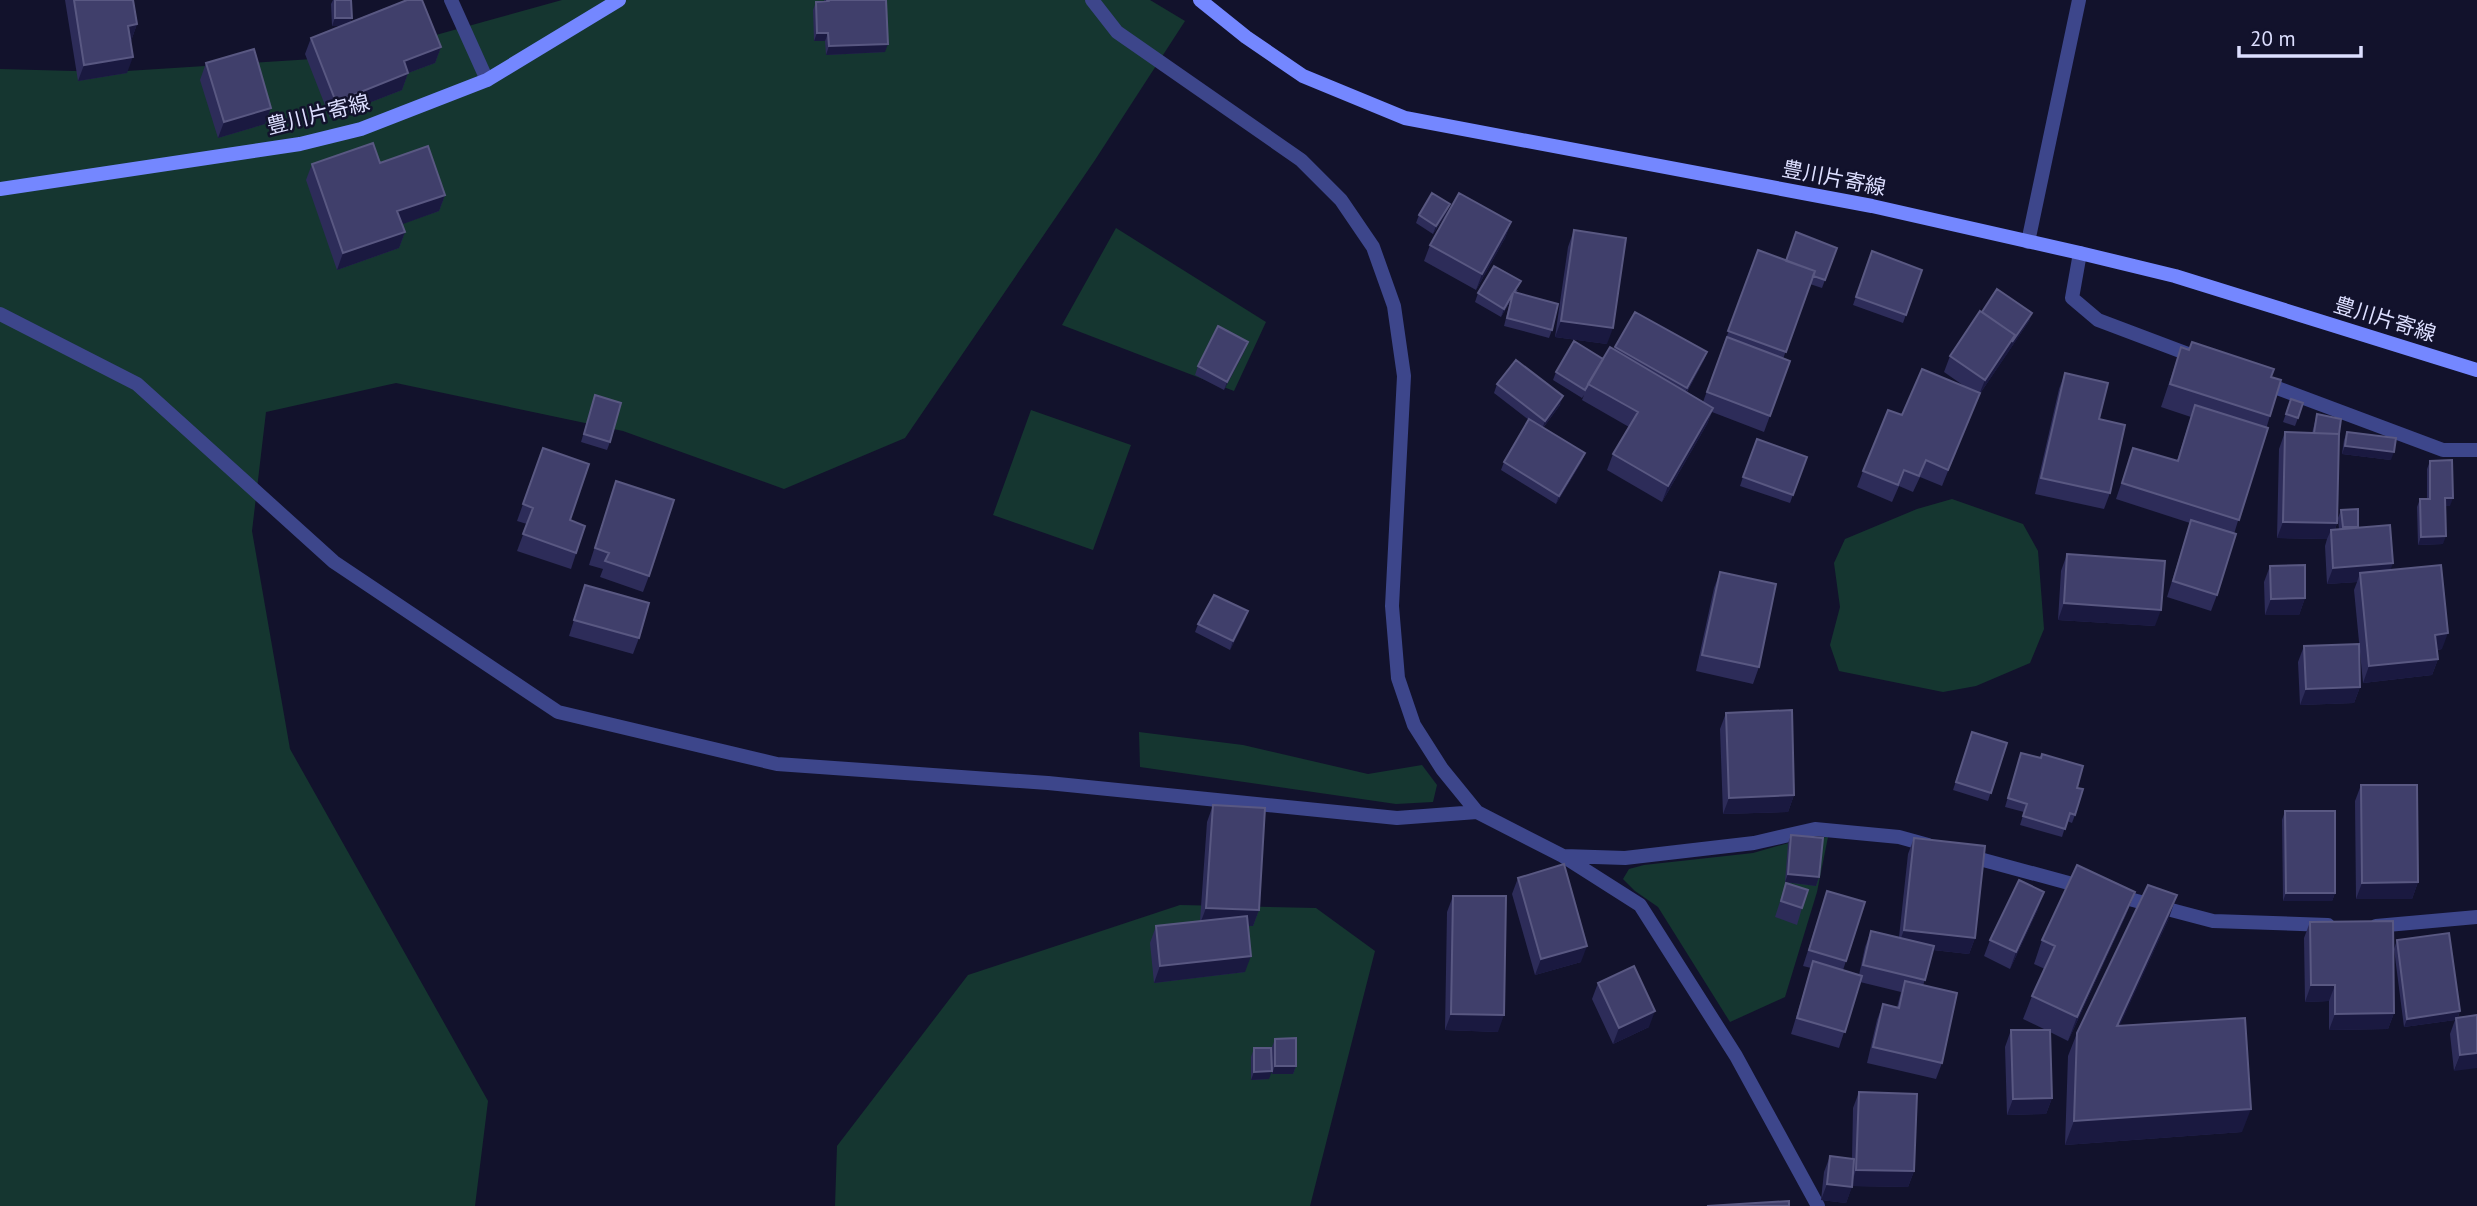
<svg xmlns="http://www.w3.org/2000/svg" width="2477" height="1206" font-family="'PT Sans','Noto Sans JP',sans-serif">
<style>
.green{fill:#153630}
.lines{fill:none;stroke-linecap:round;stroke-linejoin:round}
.minor{stroke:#3d468b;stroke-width:14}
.secondary{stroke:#7487ff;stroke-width:14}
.wall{fill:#2d2c59}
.shaded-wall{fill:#1a1940}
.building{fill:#403f6b;stroke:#595882;stroke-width:2}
.labels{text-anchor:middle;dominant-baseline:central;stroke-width:5;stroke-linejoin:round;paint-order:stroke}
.street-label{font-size:21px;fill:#dddfff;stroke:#12122c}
</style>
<rect width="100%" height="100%" fill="#12122c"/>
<!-- green -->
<path class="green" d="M562,0H1150L1185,21L1095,160L905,438L784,489L623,431L396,383L266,412L252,531L290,749L488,1101L475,1206H0V69L111,72L360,56Z
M1116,228L1266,322L1234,391L1062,325Z
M1031,410L1131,445L1093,550L993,515Z
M1952,499L2023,524L2038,551L2044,629L2030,663L1976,686L1943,692L1839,671L1830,645L1840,607L1834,563L1845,539L1917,509Z
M1139,732L1243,745L1368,774L1422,765L1437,785L1433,802L1396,804L1140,767Z
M1828,837L1817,892L1785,997L1730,1022L1658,907L1635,891L1623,879L1629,869L1644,865L1753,853L1806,838Z
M1180,905L1316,908L1375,951L1310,1206H835L837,1146L968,975Z"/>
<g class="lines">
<!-- minor -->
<path class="minor" d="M451,0L487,80
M1092,0L1117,32L1301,160L1341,200L1373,247L1394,306L1404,376L1392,606L1398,678L1414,725L1442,769L1477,812L1563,856L1640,905L1736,1056L1818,1206
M2028,242L2079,0
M2080,253L2072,298L2098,320L2196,357
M0,314L137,384L334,562L558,712L777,764L1048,783L1397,818L1477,812
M2261,382L2443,450H2477
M1965,855L2087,888
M1564,856L1625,858L1754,843L1815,829L1899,837L1928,845
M2114,895L2213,921L2328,925
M2376,926L2477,917"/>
<!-- secondary -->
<path class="secondary" d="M1200,0L1246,37L1303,76L1405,118L1872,206L2080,253L2175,276L2477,370
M0,189L300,144L361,129L487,80L619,0"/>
</g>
<!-- wall -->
<path class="wall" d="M65,0H133L137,24L131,41H130L127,73L78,81Z
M333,0H351L350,22L406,0H397H422L441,47L435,63L408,73L402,90L330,118L305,54L311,38L340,26H332L331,4Z
M824,0H886L885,52L826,55L825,41H814L813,10L816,2L824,1Z
M206,63L265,124L218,138L200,80Z
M380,163L445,195L439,211L402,224L405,232L399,248L337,270L306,180L312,164Z
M1447,213L1433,234L1416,223L1419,215Z
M1511,222L1505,238L1476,290L1424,261L1430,245Z
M1574,230L1607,344L1555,337L1568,247Z
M1837,248L1822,288L1810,284L1783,359L1790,361L1764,432L1712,412L1707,424L1662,502L1607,470L1613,454L1629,427L1582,400L1584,395L1582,398L1553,380L1556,372L1603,359L1614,349L1635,312L1707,352L1704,360L1687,392L1703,402L1758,250L1786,260Z
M1872,251L1922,270L1903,323L1853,305Z
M1518,290L1516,293L1552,330L1549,338L1504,326L1510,302L1501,317L1475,302L1478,293Z
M1982,312L2032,313L2029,321L1979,395L1942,486L1920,477L1913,492L1899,486L1892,502L1857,487L1863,471L1902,415L1967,388L1944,372L1950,356Z
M2181,347L2271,377L2270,416L2234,534L2217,595L2211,611L2167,597L2190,523L2116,499L2133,448L2177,461L2191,417L2161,407Z
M1245,350L1224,390L1195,375L1198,366Z
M2065,373L2099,419L2110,493L2104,509L2035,494L2059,389Z
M1497,384L1560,405L1543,428L1585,453L1582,461L1556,504L1501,470L1504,462L1529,420L1494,393Z
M595,395L610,442L607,450L581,442Z
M2291,399L2298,418L2295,426L2283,422Z
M2317,414L2339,434L2337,523L2335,530L2339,529L2338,518L2341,510L2358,528L2390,570L2442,649L2437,650L2438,659L2432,675L2363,683L2354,590L2357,582L2327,584L2325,546L2327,539L2277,538L2279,449L2285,432L2312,433Z
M2347,432L2391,460L2342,454L2344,440Z
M543,448L570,520L585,526L571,569L517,551L527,524L517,521Z
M1807,457L1790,503L1740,486L1743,477Z
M2430,461L2450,506H2445L2443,544L2418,545L2417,507L2420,499H2427V469Z
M616,481L649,576L643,592L600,577L603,569L589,565Z
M2067,554L2155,626L2058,620L2061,571Z
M2270,566L2305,598L2299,615H2265L2264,582Z
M1720,572L1759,667L1753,684L1696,671L1714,588Z
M585,585L639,638L633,654L569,636Z
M1245,620L1230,650L1195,632L1198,624Z
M2304,646L2360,687L2354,703L2300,705L2298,662Z
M1726,713L1794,795L1788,812L1723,814L1720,729Z
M1972,732L2007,743L1988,801L1953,790Z
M2021,753L2075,815L2072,823L2067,821L2062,837L2020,825L2024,812L2005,807Z
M2361,785L2418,882L2412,899H2356L2355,801Z
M1213,805L1259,910L1253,926H1248L1245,972L1154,983L1150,943L1156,926L1200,921L1207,822Z
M2285,811L2335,893L2332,901H2283L2282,820Z
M1791,835L1819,877L1816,886L1785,882L1788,843Z
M1914,838L1975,938L1969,954L1933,950L1923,986L1942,1063L1936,1079L1867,1063L1877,1020L1883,1004L1897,1007L1901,992L1860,982L1839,1048L1791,1034L1811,968L1803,966L1827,891L1846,961L1843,970L1859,975L1865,947L1871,931L1899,937L1908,854Z
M1518,878L1581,962L1535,975L1512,894Z
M1786,883L1802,908L1797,925L1775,917Z
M2135,892L2126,915L2068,1041L2050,1032L2052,1098L2046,1114L2007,1115L2005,1047L2011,1030H2046L2023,1019L2032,996L2045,969L2034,964L2042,940Z
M1453,896L1498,1032L1445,1030L1447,912Z
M2038,909L2010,969L1984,956L1990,940Z
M2169,918L2119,1026L2242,1132L2065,1145L2068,1056L2077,1033Z
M2310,922L2394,1013L2388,1029L2329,1030V1001L2305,1002L2304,938Z
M2397,940L2460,1011L2458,1017L2477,1015L2454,1071L2450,1034L2455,1020L2404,1027L2394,949Z
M1598,983L1649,1027L1613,1044L1592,999Z
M1275,1039L1296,1066L1293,1074H1272V1047Z
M1254,1048L1269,1079L1251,1080V1057Z
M1859,1092L1914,1171L1908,1187L1852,1186L1846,1203L1821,1200L1824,1172L1830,1156L1852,1159L1853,1108Z"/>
<!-- shaded-wall -->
<path class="shaded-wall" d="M335,18H352L349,26H332Z
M137,24L131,41L122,42L128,26Z
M817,33H828L825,41H814Z
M888,44L885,52L826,55L829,46Z
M441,47L435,63L408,73L402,90L330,118L336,102L404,61Z
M133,57L127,73L78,81L84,65Z
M271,108L265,124L218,138L224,122Z
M445,195L439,211L392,228L397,211Z
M1450,204L1447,213L1433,234L1436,226Z
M1511,222L1505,238L1476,290L1482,274Z
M405,232L399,248L337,270L343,253Z
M1513,293L1510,302L1501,317L1504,309Z
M2032,313L2029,321L2009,351L2012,342Z
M1561,321L1613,328L1607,344L1555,337Z
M2015,335L2009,351L1979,395L1942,486L1985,380Z
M1248,342L1245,350L1224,390L1227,382Z
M1707,352L1704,360L1684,396L1687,388Z
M1563,396L1560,405L1542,429L1545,421Z
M1713,408L1707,424L1662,502L1668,486Z
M2345,446L2394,452L2391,460L2342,454Z
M1585,453L1582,461L1556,504L1559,496Z
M2445,498H2453L2450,506H2442Z
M2283,522L2337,523L2332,539L2331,530L2327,539L2277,538Z
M2446,536L2443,544L2418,545L2421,537Z
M2393,563L2387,580L2360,573L2357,582L2327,584L2333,568Z
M2305,598L2299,615H2265L2271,599Z
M2064,603L2161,610L2155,626L2058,620Z
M1248,611L1245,620L1230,650L1233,641Z
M2448,633L2442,649L2429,651L2435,635Z
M2438,659L2432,675L2363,683L2369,666Z
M2360,687L2354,703L2300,705L2306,689Z
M1794,795L1788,812L1723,814L1729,798Z
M1788,874L1819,877L1816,886L1785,882Z
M2418,882L2412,899H2356L2362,883Z
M2044,892L2038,909L2010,969L2016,952Z
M2135,892L2126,915L2068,1041L2077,1017Z
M2286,893H2335L2332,901H2283Z
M2177,895L2169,918L2109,1049L2117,1026Z
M1206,908L1259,910L1253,926L1200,924Z
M1904,930L1975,938L1969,954L1898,946Z
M1587,946L1581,962L1535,975L1541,959Z
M1251,956L1245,972L1154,983L1160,966Z
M2311,985H2335L2329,1001L2305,1002Z
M1655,1011L1649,1027L1613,1044L1619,1028Z
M2460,1011L2457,1019L2456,1018L2455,1020L2404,1027L2407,1019Z
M2394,1013L2388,1029L2329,1030L2335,1014Z
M1451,1014L1504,1015L1498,1032L1445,1030Z
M2477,1053V1068L2454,1071L2460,1055Z
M1275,1066H1296L1293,1074H1272Z
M1272,1071L1269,1079L1251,1080L1254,1072Z
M2052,1098L2046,1114L2007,1115L2013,1099Z
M2251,1109L2242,1132L2065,1145L2074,1121Z
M1856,1170L1914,1171L1908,1187L1851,1186Z
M1827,1184L1852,1187L1846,1203L1821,1200Z"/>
<!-- building -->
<path class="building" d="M74,0H133L137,24L128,26L133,57L84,65Z
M335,0H351L352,18H335Z
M407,0H422L441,47L404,61L408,73L336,102L311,38Z
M827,0H886L888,44L829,46L828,33H817L816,2L828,1Z
M254,49L271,108L224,122L206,63Z
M373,143L380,163L428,146L445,195L397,211L405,232L343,253L312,164Z
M1432,193L1450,204L1436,226L1419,215Z
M1459,193L1511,222L1482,274L1430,245Z
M1574,230L1626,238L1613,328L1561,321Z
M1796,232L1837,248L1825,280L1813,276L1815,271L1786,261Z
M1758,250L1815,271L1786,352L1728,331Z
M1872,251L1922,270L1906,315L1856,297Z
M1494,266L1521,281L1514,292L1558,304L1552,330L1507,318L1513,293L1504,309L1478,293Z
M1997,289L2032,313L2012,342L2015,335L1982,312Z
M1980,311L2015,335L1985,380L1950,356Z
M1635,312L1707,352L1687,388L1615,347Z
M1218,326L1248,342L1227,382L1198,366Z
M1727,337L1790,361L1770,416L1707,392Z
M1574,341L1603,359L1585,390L1556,372Z
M2192,342L2274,369L2271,377L2281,380L2270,416L2170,384L2181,347L2189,350Z
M1610,347L1713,408L1668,486L1613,454L1638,412L1588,384Z
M1516,360L1563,396L1545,421L1497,384Z
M1922,369L1980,393L1948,470L1926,460L1919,476L1904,470L1898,485L1863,471L1888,410L1902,415Z
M2065,373L2108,383L2099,419L2125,425L2110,493L2041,478Z
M595,395L621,403L610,442L584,434Z
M2291,399L2303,403L2298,418L2286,414Z
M2195,405L2268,428L2239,520L2122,483L2133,448L2178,461Z
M2317,414L2341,419L2339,434L2314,433Z
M1529,419L1585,453L1559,496L1504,462Z
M2285,432L2339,434L2337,523L2283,522Z
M2347,432L2396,438L2394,452L2345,446Z
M1757,439L1807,457L1793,495L1743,477Z
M543,448L589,464L570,520L585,526L576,553L523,534L533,508L523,504Z
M2452,460L2453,498H2445L2446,536L2421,537L2420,499H2430V461Z
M616,481L674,500L649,576L605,561L609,553L595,548Z
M2358,509V527H2343L2341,510Z
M2191,520L2236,534L2217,595L2173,581Z
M2390,525L2393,563L2333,568L2331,530Z
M2067,554L2165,561L2161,610L2064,603Z
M2305,565V598L2271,599L2270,566Z
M2441,565L2448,633L2435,635L2438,659L2369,666L2360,573Z
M1720,572L1776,584L1759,667L1702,655Z
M585,585L649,603L639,638L574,620Z
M1214,595L1248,611L1233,641L1198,624Z
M2359,644L2360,687L2306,689L2304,646Z
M1792,710L1794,795L1729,798L1726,713Z
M1972,732L2007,743L1991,793L1956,782Z
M2021,753L2041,758L2042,754L2083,766L2077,788L2083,789L2075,815L2070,813L2065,829L2023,816L2027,804L2008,798Z
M2361,785H2417L2418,882L2362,883Z
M1213,805L1265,808L1259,910L1206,908Z
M2285,811H2335V893H2286Z
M1791,835L1823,838L1819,877L1788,874Z
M1914,838L1985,846L1975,938L1904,930Z
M1564,864L1587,946L1541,959L1518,878Z
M2077,865L2135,892L2077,1017L2032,996L2055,946L2042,940Z
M2019,880L2044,892L2016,952L1990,940Z
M1786,883L1808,890L1802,908L1781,901Z
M2148,885L2177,895L2117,1026L2245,1018L2251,1109L2074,1121L2077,1033Z
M1827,891L1865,902L1846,961L1809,950Z
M1453,896H1506L1504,1015L1451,1014Z
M1247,916L1251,956L1160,966L1156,926Z
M2393,921L2394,1013L2335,1014V985H2311L2310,922Z
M1871,931L1934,946L1925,980L1863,965Z
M2449,933L2460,1011L2407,1019L2397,940Z
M1813,961L1862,976L1845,1032L1797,1018Z
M1634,966L1655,1011L1619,1028L1598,983Z
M1905,981L1957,993L1942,1063L1873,1047L1883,1004L1899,1008Z
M2477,1015V1053L2460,1055L2456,1018Z
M2011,1030H2050L2052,1098L2013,1099Z
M1296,1038V1066H1275V1039Z
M1254,1048H1271L1272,1071L1254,1072Z
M1859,1092L1917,1094L1914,1171L1856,1170Z
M1830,1156L1854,1159L1852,1187L1827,1184Z
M1789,1201V1206H1707Z"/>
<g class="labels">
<!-- street labels -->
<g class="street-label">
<text transform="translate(318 114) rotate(-14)">豊川片寄線</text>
<text transform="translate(1834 178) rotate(11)">豊川片寄線</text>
<text transform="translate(2385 319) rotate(17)">豊川片寄線</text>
</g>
</g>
<!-- scale -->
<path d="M2239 46v10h122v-10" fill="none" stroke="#dddfff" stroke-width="3.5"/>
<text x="2250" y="46" font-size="21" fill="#dddfff" stroke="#12122c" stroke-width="5" paint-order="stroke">20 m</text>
</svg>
